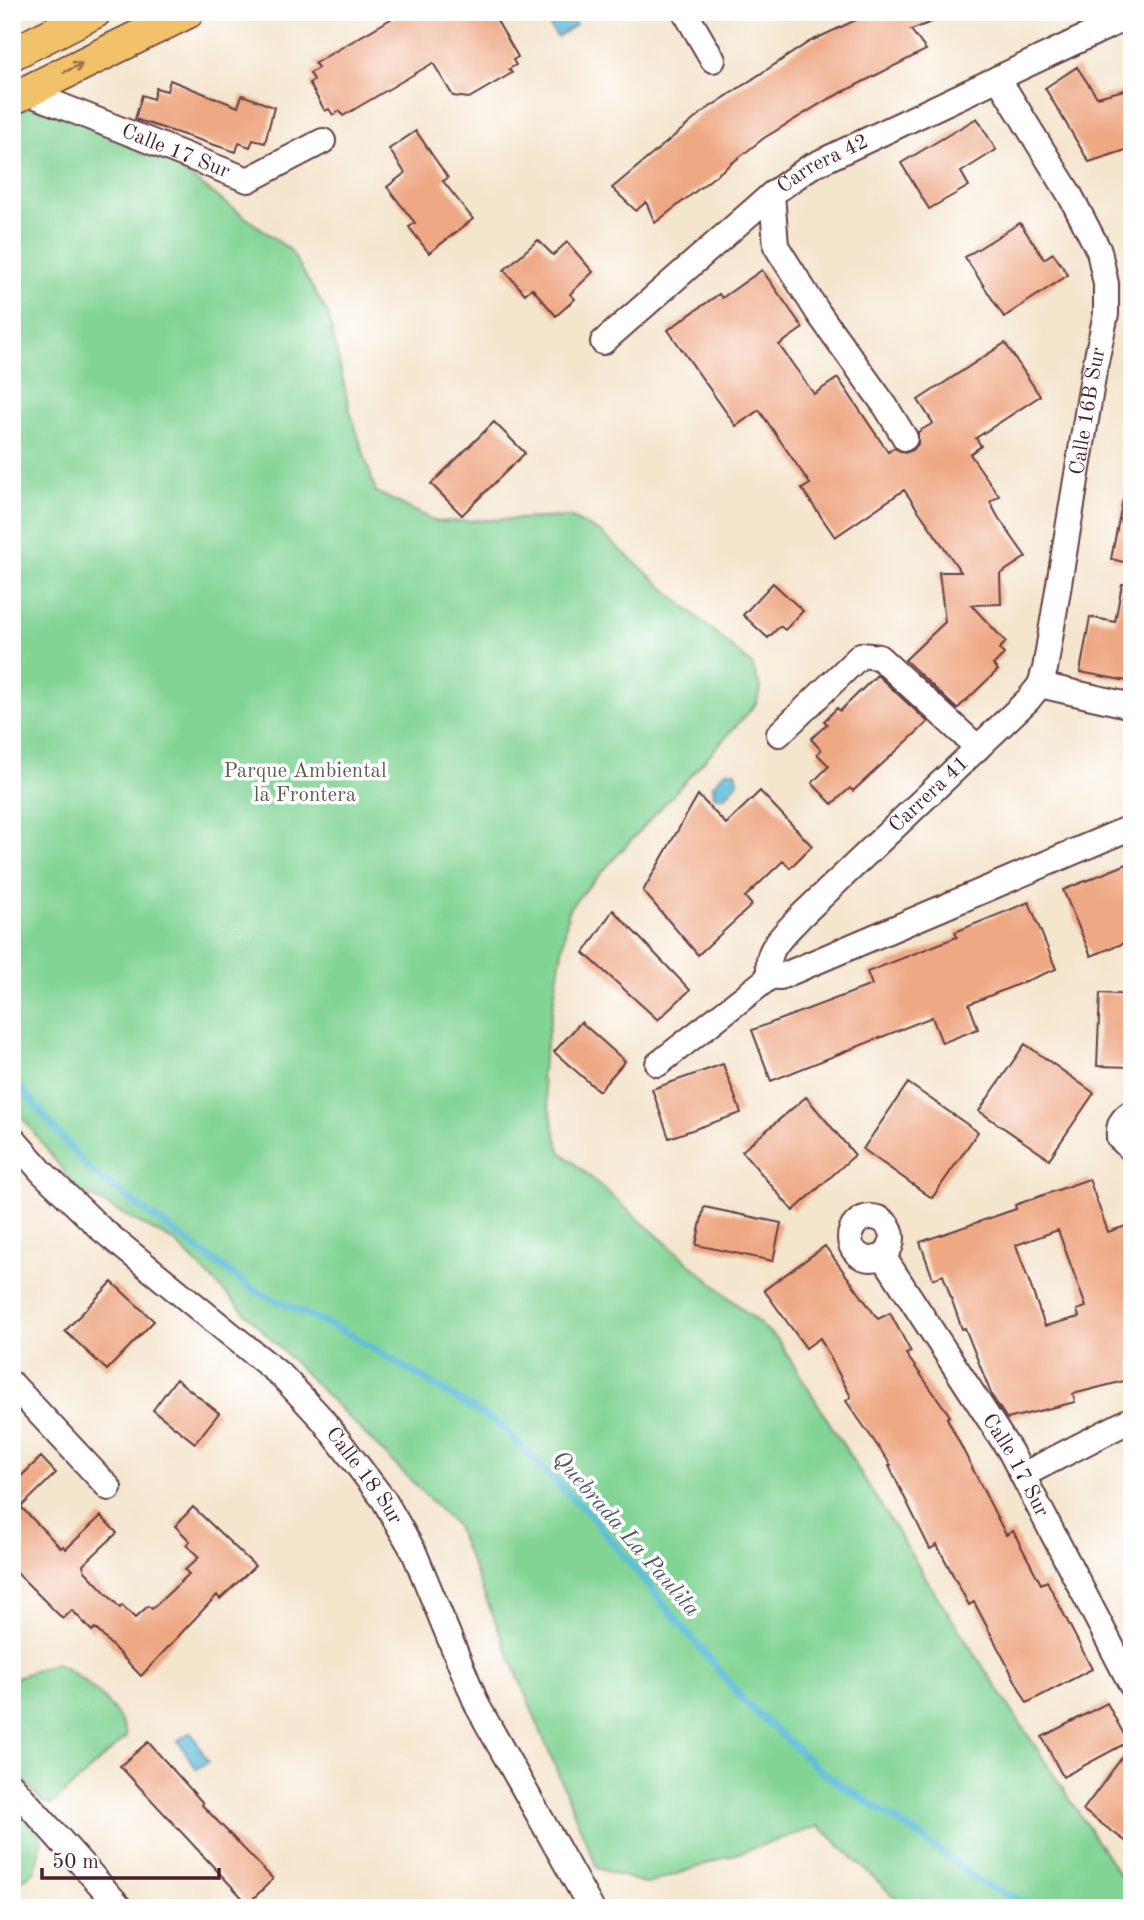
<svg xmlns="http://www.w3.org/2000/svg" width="1144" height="1920" font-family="'Old Standard TT',serif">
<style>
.green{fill:#82d495;stroke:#667a60;stroke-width:2}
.water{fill:#5fbedd;stroke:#546e84;stroke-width:2}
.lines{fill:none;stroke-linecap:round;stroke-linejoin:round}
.stream{stroke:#5fbedd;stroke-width:7}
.building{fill:#eea884;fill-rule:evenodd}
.minor-casing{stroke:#643d43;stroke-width:28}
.major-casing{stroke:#643d43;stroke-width:35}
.minor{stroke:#fff;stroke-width:24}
.major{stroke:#f2c26a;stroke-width:32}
.oneway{stroke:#9e704a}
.labels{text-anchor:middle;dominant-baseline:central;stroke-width:7;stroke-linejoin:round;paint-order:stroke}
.street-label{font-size:21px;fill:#4a1f2b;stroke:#fff}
.park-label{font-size:21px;fill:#5e5e50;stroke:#fff}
.water-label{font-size:23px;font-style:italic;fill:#515769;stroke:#fff}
</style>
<rect width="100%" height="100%" fill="#fff"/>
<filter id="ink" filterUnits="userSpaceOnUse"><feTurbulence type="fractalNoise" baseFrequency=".0143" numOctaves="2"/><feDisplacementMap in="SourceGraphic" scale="14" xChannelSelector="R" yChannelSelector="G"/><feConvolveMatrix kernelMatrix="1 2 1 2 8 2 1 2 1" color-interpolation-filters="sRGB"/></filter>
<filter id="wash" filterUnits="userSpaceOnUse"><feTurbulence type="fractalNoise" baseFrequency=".00686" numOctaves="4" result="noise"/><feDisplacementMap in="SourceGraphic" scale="28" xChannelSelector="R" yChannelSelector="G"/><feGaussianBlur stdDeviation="1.57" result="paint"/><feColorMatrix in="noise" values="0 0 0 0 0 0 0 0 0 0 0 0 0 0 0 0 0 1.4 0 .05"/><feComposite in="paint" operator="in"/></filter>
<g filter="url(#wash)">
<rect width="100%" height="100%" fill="#f4e5cd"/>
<!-- green -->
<path class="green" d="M12,93L87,101L290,250L328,314L350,411L376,492L437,522L570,517L600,532L752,665L761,689L756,704L569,908L541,1076L560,1151L778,1340L935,1593L1120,1876L1132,1879V1908H906L819,1826L647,1884L597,1868L456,1526L175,1242L77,1189L12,1104Z
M55,1663C79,1674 123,1709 126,1737L53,1804L42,1802L12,1765V1679Z
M12,1800L42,1839L35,1870L12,1888Z"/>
<!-- water -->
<path class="water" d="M557,13L569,15L576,25L557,37L546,21Z
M726,771H736L738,782L725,797L714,796L713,785Z
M191,1732L208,1762L196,1769L178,1740Z"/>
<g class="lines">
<!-- stream -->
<path class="stream" d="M12,1077L88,1169L254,1290L353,1336L500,1425L591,1516L744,1701L822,1772L914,1832L982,1883L1034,1908"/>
</g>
<g id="blocks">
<!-- building -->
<path class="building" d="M403,12H492L518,57L513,60L516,65L509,69L512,73L469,98L453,96L433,63L343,116L340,111L333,115L329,109L325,111L309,83L314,80L310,73L318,68L315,63Z
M873,12L954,13L911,30L926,50L825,101L764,138L655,223L646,202L636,211L612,188L704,111L809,42Z
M1077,67L1097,97L1132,88V148L1089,162L1045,88Z
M170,80L238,107L242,95L274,107L265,143L253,140L250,147L239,143L236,152L135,119L142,95L153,99L156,88L167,91Z
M977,118L996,150L961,172L969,186L929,209L901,163Z
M416,131L448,178L443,181L473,219L429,253L409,227L415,223L387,187L405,173L389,149Z
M1020,223L1044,259L1053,253L1068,275L1004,317L965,257Z
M538,240L553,255L567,242L593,272L570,294L575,299L556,316L532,288L525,294L504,270Z
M762,270L803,328L779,345L814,394L838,378L888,452L894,448L905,453L913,450L918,444V432L933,423L918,400L1005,343L1040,396L976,438L981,446L970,454L999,496L990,502L998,517L1026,557L1000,574L1001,604L971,605L1006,642L999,649L1004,654L993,665L998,670L957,709L905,660L945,622L939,572H961L904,490L835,537L802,489L810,484L759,410L736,426L668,330L719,294L722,298Z
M494,422L525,453L462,515L431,484Z
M1123,499L1132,500V564L1111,559Z
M773,583L803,611L785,630L780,626L768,638L743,615Z
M1122,584L1132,585V682L1080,672L1090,617L1115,622Z
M877,675L928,722L853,791L850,788L832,804L812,783L829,766L817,754L821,750L811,739L827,724L824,721L837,708L840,711Z
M760,791L812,846L790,868L783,861L745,897L752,905L698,955L643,891L698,795L726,824Z
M1132,862V940L1091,956L1063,890Z
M1029,902L1056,969L969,1004L978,1029L942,1043L932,1017L771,1081L752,1030L872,985L867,972L957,937L955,932Z
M613,910L690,990L658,1020L584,953Z
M1100,993L1132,995V1067L1097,1066Z
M581,1022L625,1061L599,1091L554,1052Z
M1025,1044L1094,1093L1049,1159L979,1111Z
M723,1064L741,1113L669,1138L652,1089Z
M908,1083L978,1132L932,1198L863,1149Z
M806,1097L855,1155L793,1211L742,1151Z
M1089,1179L1108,1232L1132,1224V1379L1073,1394L1075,1402L1007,1419L992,1396L965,1328L962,1329L943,1275L933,1279L920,1242L1016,1209L1015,1205ZM1058,1230L1086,1307L1077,1310L1079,1317L1045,1326L1016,1245Z
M704,1207L781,1223L773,1261L696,1245Z
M825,1246L878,1319L890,1313L911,1352L906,1354L950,1416L947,1418L1006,1535L1013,1531L1041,1584L1047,1581L1092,1669L1027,1703L974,1602L969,1605L937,1545L930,1549L889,1466L891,1465L846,1401L851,1397L820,1338L806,1348L764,1290Z
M112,1282L154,1321L107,1370L65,1331Z
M176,1379L219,1413L195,1443L153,1410Z
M41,1457L56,1473L21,1507L61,1548L63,1546L66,1549L101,1516L117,1533L83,1565L85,1571L120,1608L122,1605L135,1618L148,1606L152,1609L189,1574L185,1570L199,1557L186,1545L190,1541L175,1526L193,1507L255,1566L220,1599L217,1595L141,1676L95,1628L92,1631L72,1610L63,1619L12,1568V1485Z
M1107,1703L1128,1742L1063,1777L1042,1737Z
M148,1742L203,1803L202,1805L273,1879L248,1904L120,1766Z
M1132,1744V1846L1083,1810Z"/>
</g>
</g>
<g filter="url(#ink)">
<use href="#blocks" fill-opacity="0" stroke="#643d43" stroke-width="2"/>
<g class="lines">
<!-- minor casing -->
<g class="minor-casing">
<g id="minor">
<path d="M685,12L713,60"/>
<path id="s1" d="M26,92L248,180L323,141"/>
<path d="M603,342L772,194"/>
<path id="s2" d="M905,438L886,407L819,314L776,246L772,194L810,167L1132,15"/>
<path d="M1040,685L1132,706"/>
<path d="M779,734L861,655L879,657L978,748"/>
<path id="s3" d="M771,976C761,951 786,933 801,916L1028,700L1040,685L1045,669L1094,371L1106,314V284L1099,251L1070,195L998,78"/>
<path d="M658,1064L771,976L780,977L1132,827"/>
<path d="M1132,1112C1121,1119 1118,1125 1119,1138L1132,1150"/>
<path id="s4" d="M12,1138L42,1172L101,1229L283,1377L322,1419L384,1500L414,1552L478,1707L591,1908"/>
<circle cx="871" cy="1238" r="21"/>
<path id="s5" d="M883,1256L1010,1451L1132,1686"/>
<path d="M12,1384L109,1488"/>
<path d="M1023,1475L1132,1419"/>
<path d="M12,1786L121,1908"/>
</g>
</g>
<!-- major casing -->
<g class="major-casing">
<path id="major" d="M12,54L95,12
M12,99L188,12"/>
</g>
<!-- minor -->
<use href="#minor" class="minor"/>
<!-- major -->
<use href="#major" class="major"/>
</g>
<!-- one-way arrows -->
<defs><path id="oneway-shaft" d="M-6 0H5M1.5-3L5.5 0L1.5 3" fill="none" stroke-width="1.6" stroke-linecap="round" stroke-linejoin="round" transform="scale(1.75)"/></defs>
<use class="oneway" href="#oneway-shaft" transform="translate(73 68) rotate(-26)"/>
</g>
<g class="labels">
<!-- street labels -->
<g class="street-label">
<text stroke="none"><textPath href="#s1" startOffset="161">Calle 17 Sur</textPath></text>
<text stroke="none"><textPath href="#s2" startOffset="343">Carrera 42</textPath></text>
<text stroke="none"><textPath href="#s3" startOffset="682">Calle 16B Sur</textPath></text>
<text stroke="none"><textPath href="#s3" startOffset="248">Carrera 41</textPath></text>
<text stroke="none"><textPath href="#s5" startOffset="248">Calle 17 Sur</textPath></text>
<text stroke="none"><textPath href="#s4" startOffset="490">Calle 18 Sur</textPath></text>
</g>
<!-- park labels -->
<g class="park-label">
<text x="305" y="771">Parque Ambiental<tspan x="305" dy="24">la Frontera</tspan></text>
</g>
<!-- water labels -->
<g class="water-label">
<text transform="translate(626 1534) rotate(49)">Quebrada La Paulita</text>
</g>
</g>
<!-- margin -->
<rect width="1144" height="1920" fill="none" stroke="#fff" stroke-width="42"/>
<!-- scale -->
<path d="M42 1868v10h177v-10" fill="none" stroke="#4a1f2b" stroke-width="3.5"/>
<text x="52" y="1868" font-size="21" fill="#4a1f2b" stroke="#ffffff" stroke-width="5" paint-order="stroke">50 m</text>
</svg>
